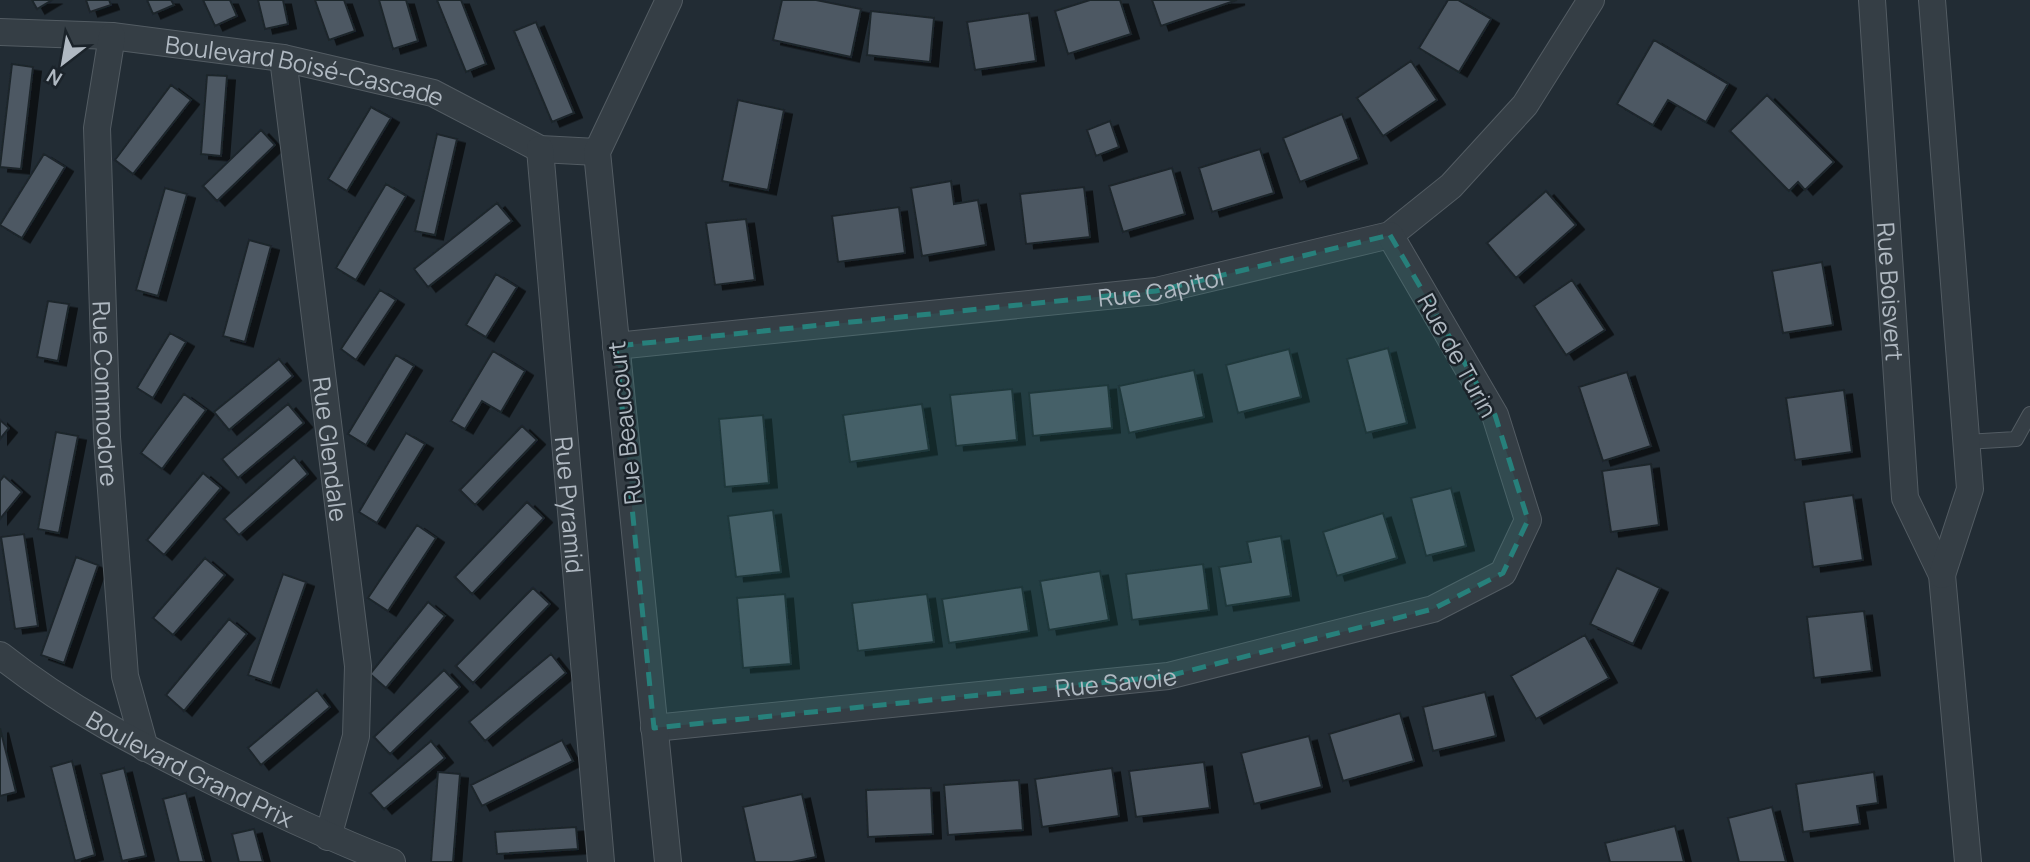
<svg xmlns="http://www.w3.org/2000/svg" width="2030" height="862" font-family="Manrope,sans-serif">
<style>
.building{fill:#4e5863;stroke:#1d252c;stroke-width:2;filter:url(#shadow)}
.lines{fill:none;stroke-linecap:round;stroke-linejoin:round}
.lane-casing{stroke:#535c63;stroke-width:16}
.street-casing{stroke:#535c63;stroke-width:28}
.lane{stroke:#353e45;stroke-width:14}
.street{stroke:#353e45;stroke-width:26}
.marked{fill:#27807b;fill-opacity:0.2;stroke:#27807b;stroke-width:5;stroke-dasharray:14 9;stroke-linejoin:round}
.labels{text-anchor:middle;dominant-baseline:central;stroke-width:5;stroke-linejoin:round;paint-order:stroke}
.street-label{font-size:24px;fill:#b0b9c2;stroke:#1b232a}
</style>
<defs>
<filter id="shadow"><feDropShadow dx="8" dy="4.5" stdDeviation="0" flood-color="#0009"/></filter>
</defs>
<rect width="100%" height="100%" fill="#222c34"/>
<!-- building -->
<path class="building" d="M32,0H52L37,9Z
M86,0H109L111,5L90,12Z
M147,0H171L174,5L153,14Z
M203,0H230L237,16L215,26Z
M258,0H283L288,24L265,29Z
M315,0H344L355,31L329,40Z
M379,0H406L418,41L393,49Z
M437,0H461L486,64L466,72Z
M782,0H816L861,9L851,57L773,40Z
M1090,0H1120L1131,34L1068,54L1055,11Z
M1152,0H1237L1161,26Z
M1448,0H1458L1491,19L1459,72L1419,48Z
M871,11L934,18L930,62L867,55Z
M1029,13L1036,61L975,70L967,22Z
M536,22L574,113L552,122L514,31Z
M1654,40L1728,84L1706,122L1668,100L1653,125L1617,104Z
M1411,61L1437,100L1383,136L1357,98Z
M12,64L33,67L21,169L0,167Z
M207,75L227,76L221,156L201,154Z
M171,85L191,100L133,174L115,160Z
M1767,95L1834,162L1805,190L1798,182L1789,191L1730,131Z
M738,100L784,110L768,190L722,181Z
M371,107L391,118L347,191L328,179Z
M1342,114L1359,159L1300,182L1283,138Z
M1110,121L1119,147L1096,156L1087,130Z
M261,130L275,145L217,201L203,186Z
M437,134L457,139L435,235L415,231Z
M1260,149L1274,193L1212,212L1199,168Z
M44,154L65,167L22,238L0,225Z
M1172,168L1185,214L1123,232L1109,186Z
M951,181L954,204L978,200L986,245L922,256L911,188Z
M386,184L406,196L356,280L336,268Z
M1084,187L1090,237L1026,244L1020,194Z
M165,188L187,194L158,296L136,290Z
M1546,191L1576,225L1516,278L1487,243Z
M497,203L512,221L428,287L414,269Z
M899,207L905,253L838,262L832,216Z
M746,219L755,280L715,285L706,223Z
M249,240L271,246L245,342L223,336Z
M1822,262L1833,325L1783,333L1772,271Z
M496,274L517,287L486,337L466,325Z
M1572,280L1605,330L1566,355L1534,306Z
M380,290L396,300L356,360L341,349Z
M48,301L69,304L58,361L37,357Z
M170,333L186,342L153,398L137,388Z
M1388,348L1407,423L1366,433L1347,359Z
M1289,349L1301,397L1238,413L1226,365Z
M493,351L525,371L501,412L482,401L465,429L451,421Z
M396,355L414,366L366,445L348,434Z
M279,359L293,376L229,430L214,412Z
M1194,370L1204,417L1129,433L1119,386Z
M1627,372L1651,446L1603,461L1579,387Z
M1108,385L1112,428L1033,436L1029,393Z
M1012,389L1017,440L956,446L950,395Z
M1844,390L1852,452L1795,460L1786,398Z
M184,394L206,410L162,469L141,453Z
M288,404L304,423L238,478L222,459Z
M922,404L929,450L850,462L843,415Z
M763,415L769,483L725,487L719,419Z
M0,420L9,428L0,439Z
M522,426L537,440L475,505L460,490Z
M56,432L78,436L59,533L38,529Z
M406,433L425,444L377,523L359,512Z
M294,457L308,474L239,535L224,519Z
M1651,464L1659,525L1611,532L1602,471Z
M203,473L221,488L164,555L147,540Z
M4,476L22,492L0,519V481Z
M1451,488L1466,546L1426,556L1411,498Z
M1853,495L1863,560L1813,567L1804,502Z
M527,502L544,518L472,594L455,577Z
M773,510L781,572L736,577L728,516Z
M1383,513L1397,558L1337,576L1323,532Z
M417,525L436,538L388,611L368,598Z
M24,534L38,626L15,629L1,537Z
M1281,536L1291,596L1226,606L1219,567L1251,562L1247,542Z
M76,557L98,565L64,663L41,655Z
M205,558L225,575L173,635L153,618Z
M1203,564L1209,610L1132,620L1126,574Z
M1617,568L1660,588L1633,644L1590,624Z
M1100,571L1109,620L1049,630L1040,581Z
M283,574L306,582L271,683L248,675Z
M1022,587L1029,631L949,643L942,599Z
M533,588L550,604L473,683L456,666Z
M785,594L791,664L743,668L737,598Z
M927,594L934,642L858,651L852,603Z
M428,602L445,616L386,688L370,674Z
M1864,611L1872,671L1814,678L1807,617Z
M229,619L247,634L184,711L166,695Z
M1585,635L1609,678L1536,719L1511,676Z
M551,654L566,673L485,741L469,722Z
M444,670L460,687L390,754L374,737Z
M317,690L330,707L261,765L248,748Z
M1485,692L1496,736L1433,751L1423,707Z
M1400,713L1414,761L1343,781L1329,734Z
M0,728L16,792L0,796Z
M1309,736L1322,787L1254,804L1241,753Z
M562,740L573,761L482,806L471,785Z
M431,741L445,758L384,809L370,793Z
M72,761L95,855L75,861L51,767Z
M1204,762L1210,808L1136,817L1129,771Z
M124,768L146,856L122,861L101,774Z
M1112,768L1119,816L1042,827L1035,779Z
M438,772L460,774L453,862H431Z
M1874,772L1878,803L1857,806L1860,824L1803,832L1796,784Z
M1019,780L1023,830L948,835L944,785Z
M931,788L933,834L868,837L866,790Z
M186,793L204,862H179L163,799Z
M802,794L816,857L792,862H755L743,807Z
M1772,807L1786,862H1739L1728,818Z
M1675,826L1684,862H1610L1605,843Z
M576,827L578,849L497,854L495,832Z
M254,829L263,862H239L232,834Z"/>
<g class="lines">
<!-- lane casing -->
<g class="lane-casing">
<path id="lane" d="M1966,442L2016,439L2030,414"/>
</g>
<!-- street casing -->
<g class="street-casing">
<g id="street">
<path id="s1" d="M1872,0L1905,498L1942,575L1968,862"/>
<path d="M1932,0L1970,489L1942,575"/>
<path id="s2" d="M0,32L112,36L283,58L433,93L540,149L597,152"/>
<path id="s3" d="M112,36L97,128L107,437L125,676L145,748"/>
<path id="s4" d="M283,58L358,666L356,736L328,837"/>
<path id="s5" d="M540,149L601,862"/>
<path id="s6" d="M616,346L1156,291L1390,235L1451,186L1525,105L1591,0"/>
<path id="s7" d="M0,655C68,709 139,745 216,783C274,811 332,839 392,862"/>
<path id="s8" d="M654,728L1168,676L1433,609L1503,573L1528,520L1495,415L1390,235"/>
<path d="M668,862L597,152L669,0"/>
</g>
</g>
<!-- lane -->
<use href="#lane" class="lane"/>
<!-- street -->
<use href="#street" class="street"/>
</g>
<!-- marked area -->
<path class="marked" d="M1390,235L1495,415L1528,520L1503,573L1433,609L1168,676L654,728L616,346L1156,291Z"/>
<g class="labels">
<!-- street labels -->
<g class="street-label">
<text stroke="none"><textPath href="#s2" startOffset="308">Boulevard Boisé-Cascade</textPath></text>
<text stroke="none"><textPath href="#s6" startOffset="548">Rue Capitol</textPath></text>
<text stroke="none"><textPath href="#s1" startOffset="292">Rue Boisvert</textPath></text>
<text transform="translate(1458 355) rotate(61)">Rue de Turin</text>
<text stroke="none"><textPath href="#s3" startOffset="359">Rue Commodore</textPath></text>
<text transform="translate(624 423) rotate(-96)">Rue Beaucourt</text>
<text stroke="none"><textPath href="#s4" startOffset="394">Rue Glendale</textPath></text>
<text stroke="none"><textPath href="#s5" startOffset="357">Rue Pyramid</textPath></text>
<text stroke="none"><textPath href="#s8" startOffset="464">Rue Savoie</textPath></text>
<text stroke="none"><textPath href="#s7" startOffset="222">Boulevard Grand Prix</textPath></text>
</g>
</g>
<!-- north arrow -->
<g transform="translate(63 63) rotate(211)" stroke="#1b232a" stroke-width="5" paint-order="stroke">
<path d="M0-5L12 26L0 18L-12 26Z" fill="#b0b9c2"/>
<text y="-10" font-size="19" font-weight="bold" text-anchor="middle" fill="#b0b9c2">N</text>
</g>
</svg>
